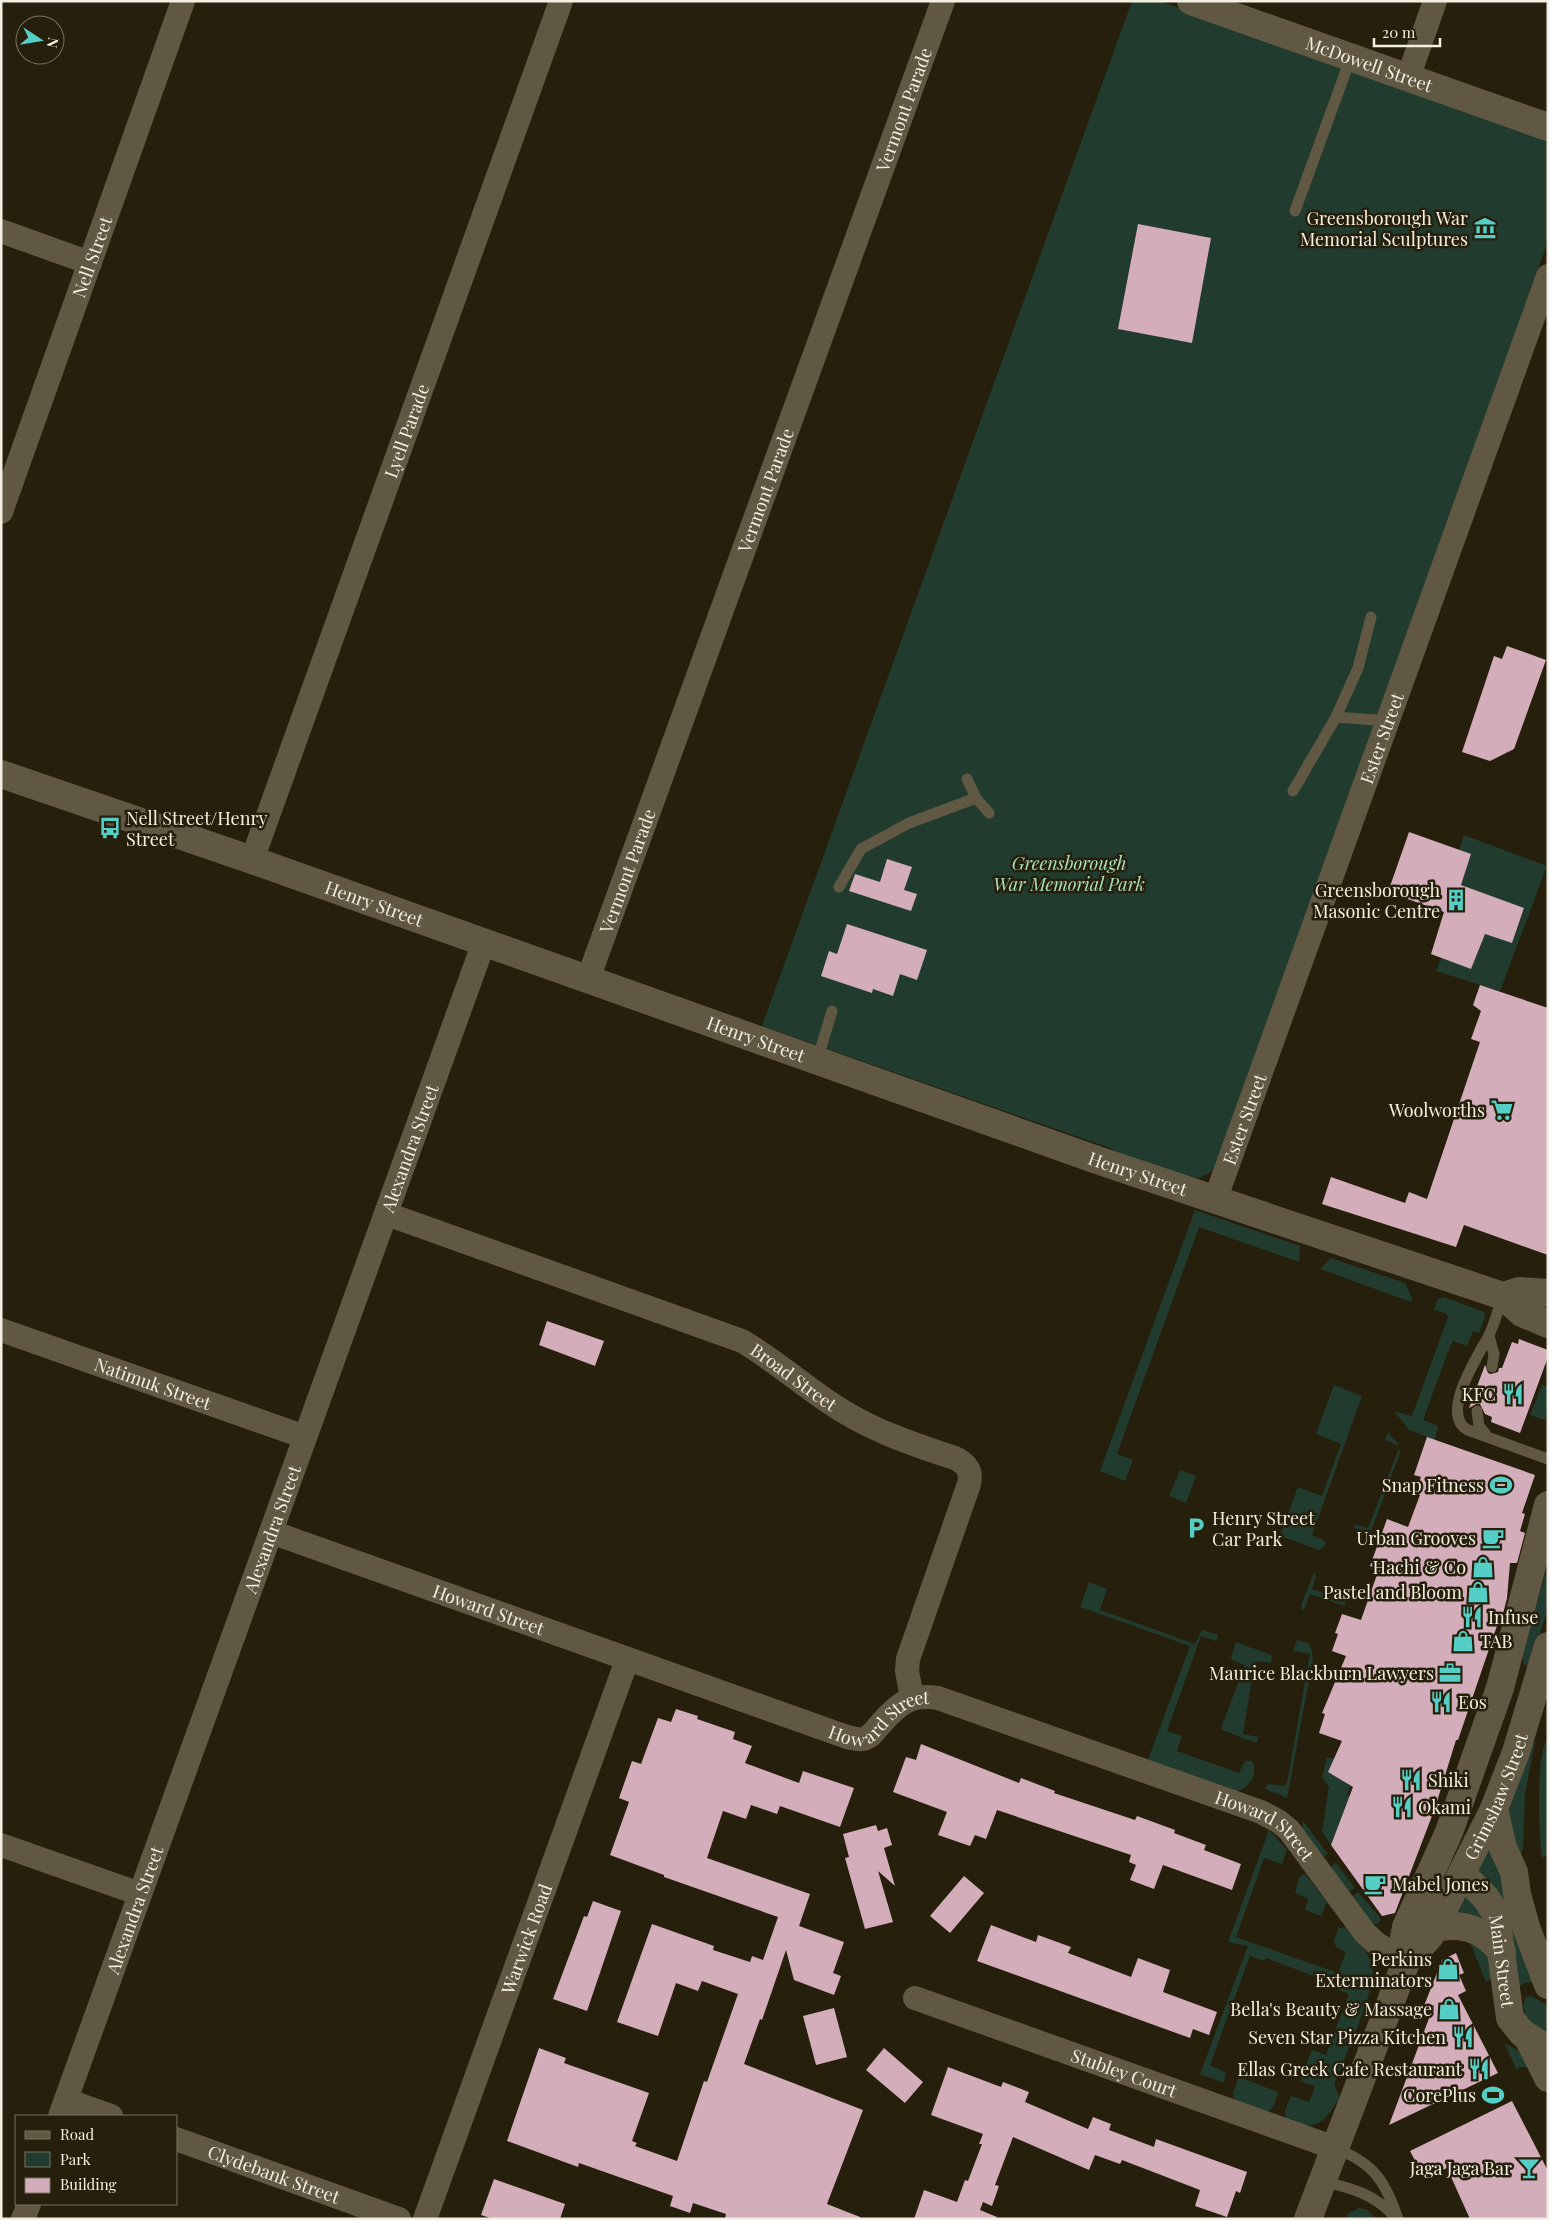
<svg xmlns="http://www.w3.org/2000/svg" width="1549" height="2220" font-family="'Playfair Display',serif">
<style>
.green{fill:#213c2e}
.building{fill:#d4adba}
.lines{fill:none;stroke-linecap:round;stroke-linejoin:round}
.service{stroke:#605843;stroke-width:11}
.minor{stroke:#605843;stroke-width:24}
.tertiary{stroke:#605843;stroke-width:28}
.secondary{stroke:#605843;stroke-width:28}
.labels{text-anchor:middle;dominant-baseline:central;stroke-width:5;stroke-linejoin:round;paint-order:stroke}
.street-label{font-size:18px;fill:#f3efe3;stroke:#261f0c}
.poi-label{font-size:18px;fill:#f3efe3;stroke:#261f0c;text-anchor:end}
.park-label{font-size:18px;font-style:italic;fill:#a5e1bf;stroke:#261f0c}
</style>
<rect width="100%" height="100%" fill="#261f0c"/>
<!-- green -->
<path class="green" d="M1132,1H1160L1548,139V241L1216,1165L1211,1172L1199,1178L1167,1172L1125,1157L1110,1148L762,1026Z
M1464,835L1547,866L1500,991L1436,971L1441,958L1471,968L1485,934L1512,943L1524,909L1461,885L1471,854L1459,850Z
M1195,1210L1300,1246L1299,1262L1199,1227L1117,1454L1133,1460L1125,1481L1100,1471Z
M1331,1258L1405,1283L1412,1298L1411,1302L1320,1269Z
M1443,1297L1484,1312L1485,1317L1479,1333L1473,1331L1467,1346L1453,1341L1449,1349L1423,1420L1438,1426L1435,1440L1409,1430L1394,1411L1412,1416L1448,1317L1447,1314L1434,1310L1438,1299Z
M1334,1385L1362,1396L1312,1535L1325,1541V1546L1319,1550L1280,1536L1298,1487L1322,1496L1341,1444L1316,1434Z
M1542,1385L1548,1387V1411L1545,1420L1530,1415Z
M1387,1434H1389L1398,1444L1400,1453L1371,1531L1368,1533L1354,1528L1355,1524L1367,1528L1369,1526L1399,1448L1397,1445L1385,1440Z
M1180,1470L1196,1476L1186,1503L1169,1496Z
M1548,1565V1608L1531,1662L1528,1666L1523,1664V1648Z
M1314,1573L1316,1576L1312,1589L1346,1601L1344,1606L1310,1594L1304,1610L1302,1609L1301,1605Z
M1089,1582L1107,1589L1100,1610L1195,1644L1202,1630L1218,1635L1216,1641L1201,1636L1167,1731L1182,1736L1177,1751L1239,1773L1245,1761H1252C1259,1774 1249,1789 1236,1791L1148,1760L1190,1646L1080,1607Z
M1297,1640L1308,1643L1312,1651L1313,1659L1287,1798L1265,1789L1268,1784L1284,1786L1287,1783L1310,1654L1293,1651Z
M1236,1642L1271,1655L1272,1657L1271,1663L1255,1661L1243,1734L1259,1737L1256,1743L1222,1730L1221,1728L1245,1665L1232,1660L1231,1657Z
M1548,1738V1855L1542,1858C1539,1836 1535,1754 1548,1738Z
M1531,1741L1535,1742L1525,1794L1523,1849L1520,1856L1505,1818Z
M1327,1757L1334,1759L1328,1772L1351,1786L1347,1794L1350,1796L1331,1845L1322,1832L1329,1787L1322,1777Z
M1303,1821L1328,1854L1322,1857L1302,1829Z
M1269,1830L1287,1850L1282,1864L1264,1858L1236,1937L1338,1973L1346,1952L1336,1947L1334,1941L1338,1928L1345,1927C1354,1938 1369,1951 1372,1965C1378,1987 1344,2058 1335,2082C1334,2088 1339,2092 1339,2097C1338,2102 1333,2107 1331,2111C1316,2131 1306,2126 1286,2119L1285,2110L1291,2096L1309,2102L1315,2086L1300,2081L1312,2050L1326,2055L1349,1994L1334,1988L1335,1984L1266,1958L1264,1961L1250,1956L1210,2065L1226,2073L1224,2083L1200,2074L1248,1946L1228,1942Z
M1494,1838L1532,1982L1525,1983L1517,1987L1476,1872Z
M1336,1863L1355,1888L1348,1893L1330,1868Z
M1305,1874L1327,1902L1321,1916L1305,1910L1308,1899L1295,1893L1299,1877Z
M1466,1890L1489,1920L1452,1917Z
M1358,1892L1381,1919L1377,1924H1373L1351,1897Z
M1469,1940L1484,1942L1495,1976L1486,1982Z
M1532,1996L1548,2006V2038C1536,2027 1517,2016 1526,1997Z
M1504,2043L1527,2055L1531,2067H1518L1517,2070Z
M1239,2077L1278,2092L1274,2106L1268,2112L1234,2100L1233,2092Z
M1359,2208L1367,2210L1377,2219H1344L1349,2213Z"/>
<!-- building -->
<path class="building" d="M1138,224L1211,238L1192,343L1118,329Z
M1507,646L1546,660L1514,749L1490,761L1462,752L1494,656L1502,659Z
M1409,832L1471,854L1461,885L1524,908L1512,943L1485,934L1471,969L1431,954L1444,912L1388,892Z
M887,859L912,867L904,890L917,894L911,911L849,891L855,874L880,882Z
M847,924L927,950L917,980L900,974L893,996L873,989L872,993L821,976L829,951L837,954Z
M1480,985L1548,1008V1255L1464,1225L1456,1247L1322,1204L1331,1177L1405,1203L1409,1192L1427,1199L1480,1042L1471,1039L1481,1011L1473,1005Z
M547,1321L604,1341L595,1366L539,1345Z
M1519,1339L1548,1350V1357L1520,1433L1491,1422L1492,1417L1485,1414L1480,1404H1476L1469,1408L1485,1365L1488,1373L1491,1374L1498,1372L1499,1368H1502L1512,1342L1518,1344Z
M1427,1437L1535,1475L1522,1513L1525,1514L1520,1531L1525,1533L1517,1563H1510L1507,1598L1503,1614H1501L1458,1740H1456L1435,1808L1395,1913L1382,1916L1331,1845L1353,1787L1328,1772L1342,1741L1319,1733L1325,1714L1322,1713L1346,1656L1332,1651L1338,1634L1335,1633L1342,1614L1361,1620L1379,1569L1370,1566L1387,1519L1408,1527L1420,1495L1415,1493L1421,1477L1414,1475Z
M676,1709L698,1716L697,1719L735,1732L733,1739L752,1746L745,1763L799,1783L803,1771L854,1788L840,1827L780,1806L777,1814L751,1805L746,1819L723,1811L707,1858L810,1894L799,1926L844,1942L833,1973L841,1976L834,1995L794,1980L786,1950L762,2020L760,2019L744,2064L863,2110L827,2204L860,2217V2219H725L726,2214L693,2203L690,2213L670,2206L673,2196L579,2163L578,2167L507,2141L539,2048L566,2058L564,2063L649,2093L632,2141L637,2143L635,2146L677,2161L704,2081L707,2082L738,1994L702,1981L698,1991L676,1983L658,2036L617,2022L652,1924L714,1946L713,1950L750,1962L752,1956L763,1960L778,1917L664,1877V1875L610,1855L629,1802L619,1798L632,1761L641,1764L658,1718L671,1722Z
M921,1744L1019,1783L1021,1778L1055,1791L1054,1793L1135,1820L1137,1816L1175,1830L1174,1833L1206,1845L1204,1850L1241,1864L1232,1890L1163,1865L1154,1889L1130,1880L1136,1865L1129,1862L1131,1855L997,1810L986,1839L975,1835L970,1846L938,1835L947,1812L893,1792L906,1757L916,1760Z
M876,1825L878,1831L887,1828L892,1845L884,1848L895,1886L878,1871L893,1922L865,1929L845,1858L849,1857L843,1834Z
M964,1876L984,1893L950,1933L930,1916Z
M593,1901L621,1911L587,2011L553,1999L584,1916L587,1917Z
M991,1925L1036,1942L1038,1935L1071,1947L1068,1953L1131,1977L1138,1958L1170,1970L1163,1992L1217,2012L1209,2035L1193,2029L1190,2038L977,1961Z
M1456,1953L1464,1973L1459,1975L1466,1991L1458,1995L1498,2073L1389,2125L1434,2005L1422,2011L1442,1960Z
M834,2008L847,2057L816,2065L803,2016Z
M884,2048L923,2082L905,2103L866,2070Z
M948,2067L1001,2087L1003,2082L1029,2092L1025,2102L1088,2129L1093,2117L1111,2124L1109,2130L1154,2147L1156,2139L1247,2172L1240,2193L1236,2191L1227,2217L1195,2206L1200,2190L1122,2160L1120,2164L1095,2155L1089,2170L1013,2137L995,2185L999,2186L992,2206L983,2202L980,2210L997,2217L996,2219H914L924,2190L957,2202L965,2180L968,2181L982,2144H979L983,2134L931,2115Z
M1512,2101L1548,2171V2219H1470L1447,2168L1424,2178L1410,2151Z
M494,2179L565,2204L560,2219H493L481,2215Z"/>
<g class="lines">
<!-- service -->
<path class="service" d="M1295,211L1351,57
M1336,717L1388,721
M967,779L976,798L989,813
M1293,791L1336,717L1358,668L1371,617
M839,887L861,849L909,823L976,798
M817,1061L832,1011
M1503,1296C1498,1309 1495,1324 1488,1337C1478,1356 1439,1415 1468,1430L1548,1459
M1489,1336L1494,1354L1492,1367
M1477,1411L1479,1426L1487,1436
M1335,2148C1373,2163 1385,2180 1398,2219
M1322,2181C1351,2188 1375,2194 1395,2217"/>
<!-- minor -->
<g class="minor">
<path d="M1408,78L1435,1"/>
<path d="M1,231L90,263"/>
<path id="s1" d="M1,512L183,1"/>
<path id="s2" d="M252,860L561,1"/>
<path id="s3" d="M588,979L943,1"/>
<path id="s4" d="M1215,1200L1548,276"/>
<path id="s5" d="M387,1214L742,1341C778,1362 810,1392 846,1413C881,1434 919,1446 957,1459C967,1465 972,1471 969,1484L908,1659L907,1671L912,1698"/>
<path id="s6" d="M1,1330L305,1437"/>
<path id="s7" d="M271,1532L847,1737C852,1738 858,1740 863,1739C869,1738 874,1732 878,1727C896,1706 909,1693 938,1698L1261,1812L1278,1821L1289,1830L1365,1933L1377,1944L1406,1962"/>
<path d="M1,1845L140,1894"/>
<path id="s8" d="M915,1998L1335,2148"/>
<path d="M66,2100L111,2116"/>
<path id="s9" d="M60,2116L484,942"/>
<path id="s10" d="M176,2139L399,2219"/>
<path d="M23,2219L29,2204"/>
<path id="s11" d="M425,2219L627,1660"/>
</g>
<!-- tertiary -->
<g class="tertiary">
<path id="s12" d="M1191,1L1548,127"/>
<path id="s13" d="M1,774L252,860L1097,1160L1503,1296L1522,1313L1548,1324"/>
<path d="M1503,1296L1519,1291L1548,1293"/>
<path d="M1494,1809L1503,1848L1514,1872L1517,1894L1526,1927L1548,1985"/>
<path id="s14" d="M1462,1874L1486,1898L1496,1914L1510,2018L1522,2033L1548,2049"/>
<path d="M1434,1928C1463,1922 1483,1929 1502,1952"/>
<path d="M1528,2038L1548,2078"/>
</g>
<!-- secondary -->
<g class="secondary">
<path d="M1406,1962L1403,1943L1406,1927L1449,1832L1500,1688L1548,1505"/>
<path id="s15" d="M1308,2219L1406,1962L1430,1936L1494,1809L1516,1752L1548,1646"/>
</g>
</g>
<!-- icons -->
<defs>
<g id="museum-bare" transform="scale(1.725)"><path d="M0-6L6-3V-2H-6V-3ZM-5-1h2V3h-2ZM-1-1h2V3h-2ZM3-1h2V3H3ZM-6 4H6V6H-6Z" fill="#55cec5" stroke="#261f0c" stroke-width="2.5" paint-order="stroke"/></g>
<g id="bus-bare" transform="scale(1.725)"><path d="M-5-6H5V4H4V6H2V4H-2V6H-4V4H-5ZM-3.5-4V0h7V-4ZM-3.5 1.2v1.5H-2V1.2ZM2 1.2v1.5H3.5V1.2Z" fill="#55cec5" stroke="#261f0c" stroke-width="2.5" paint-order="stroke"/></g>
<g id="building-bare" transform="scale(1.725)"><path d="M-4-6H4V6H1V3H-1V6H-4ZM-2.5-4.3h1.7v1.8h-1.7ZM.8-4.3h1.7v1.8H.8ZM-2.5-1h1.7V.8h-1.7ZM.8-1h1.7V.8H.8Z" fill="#55cec5" stroke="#261f0c" stroke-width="2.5" paint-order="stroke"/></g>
<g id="supermarket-bare" transform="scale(1.725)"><path d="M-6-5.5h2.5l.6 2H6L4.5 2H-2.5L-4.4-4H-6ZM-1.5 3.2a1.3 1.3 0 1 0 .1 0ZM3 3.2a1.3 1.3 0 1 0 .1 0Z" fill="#55cec5" stroke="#261f0c" stroke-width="2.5" paint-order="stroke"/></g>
<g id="restaurant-bare" transform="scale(1.725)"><path d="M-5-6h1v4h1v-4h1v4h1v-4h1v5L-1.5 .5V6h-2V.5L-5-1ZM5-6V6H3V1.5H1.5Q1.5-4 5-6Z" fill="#55cec5" stroke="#261f0c" stroke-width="2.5" paint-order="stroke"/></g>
<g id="stadium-bare" transform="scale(1.725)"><path d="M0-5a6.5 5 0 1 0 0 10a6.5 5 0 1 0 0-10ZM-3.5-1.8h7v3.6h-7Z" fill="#55cec5" stroke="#261f0c" stroke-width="2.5" paint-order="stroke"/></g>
<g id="parking-bare" transform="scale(1.725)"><path d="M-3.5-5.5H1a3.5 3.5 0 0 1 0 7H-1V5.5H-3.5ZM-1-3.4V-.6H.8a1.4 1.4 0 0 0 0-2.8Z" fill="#55cec5" stroke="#261f0c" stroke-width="2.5" paint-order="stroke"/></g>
<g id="cafe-bare" transform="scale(1.725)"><path d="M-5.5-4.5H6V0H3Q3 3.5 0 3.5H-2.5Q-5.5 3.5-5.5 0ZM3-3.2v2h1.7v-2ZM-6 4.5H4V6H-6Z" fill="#55cec5" stroke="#261f0c" stroke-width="2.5" paint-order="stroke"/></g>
<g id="shop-bare" transform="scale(1.725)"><path d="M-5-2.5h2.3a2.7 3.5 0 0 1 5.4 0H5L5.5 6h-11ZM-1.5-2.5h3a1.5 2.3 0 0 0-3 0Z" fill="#55cec5" stroke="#261f0c" stroke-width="2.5" paint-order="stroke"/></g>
<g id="office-bare" transform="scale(1.725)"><path d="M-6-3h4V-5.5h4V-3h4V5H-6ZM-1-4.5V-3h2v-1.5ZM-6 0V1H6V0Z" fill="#55cec5" stroke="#261f0c" stroke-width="2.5" paint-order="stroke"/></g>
<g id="bar-bare" transform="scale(1.725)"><path d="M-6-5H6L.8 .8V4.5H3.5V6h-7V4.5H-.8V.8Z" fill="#55cec5" stroke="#261f0c" stroke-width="2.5" paint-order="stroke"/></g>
</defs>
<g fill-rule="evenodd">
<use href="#museum-bare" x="1485" y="228"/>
<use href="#bus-bare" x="110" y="828"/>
<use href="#building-bare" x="1456" y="900"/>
<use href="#supermarket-bare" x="1502" y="1110"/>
<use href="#restaurant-bare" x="1513" y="1394"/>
<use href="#stadium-bare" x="1501" y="1485"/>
<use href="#parking-bare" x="1196" y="1528"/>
<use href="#cafe-bare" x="1493" y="1538"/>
<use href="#shop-bare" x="1483" y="1567"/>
<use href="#shop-bare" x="1478" y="1592"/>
<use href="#restaurant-bare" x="1472" y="1617"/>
<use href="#shop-bare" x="1463" y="1641"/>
<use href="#office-bare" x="1450" y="1673"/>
<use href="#restaurant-bare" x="1441" y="1702"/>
<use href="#restaurant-bare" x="1411" y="1780"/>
<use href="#restaurant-bare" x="1402" y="1807"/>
<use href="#cafe-bare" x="1375" y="1884"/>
<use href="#shop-bare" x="1448" y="1969"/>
<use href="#shop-bare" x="1449" y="2009"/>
<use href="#restaurant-bare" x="1463" y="2037"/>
<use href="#restaurant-bare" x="1479" y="2069"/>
<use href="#stadium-bare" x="1493" y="2095"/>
<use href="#bar-bare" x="1529" y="2168"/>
</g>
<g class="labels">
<!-- street labels -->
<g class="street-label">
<text stroke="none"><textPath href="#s12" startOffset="189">McDowell Street</textPath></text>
<text stroke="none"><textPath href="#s3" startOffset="925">Vermont Parade</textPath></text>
<text stroke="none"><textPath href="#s1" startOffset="271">Nell Street</textPath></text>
<text stroke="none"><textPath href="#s2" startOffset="456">Lyell Parade</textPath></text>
<text stroke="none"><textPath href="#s3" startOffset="520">Vermont Parade</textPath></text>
<text stroke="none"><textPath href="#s4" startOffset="491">Ester Street</textPath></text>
<text stroke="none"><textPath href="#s3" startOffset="115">Vermont Parade</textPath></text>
<text stroke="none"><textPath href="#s13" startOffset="395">Henry Street</textPath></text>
<text stroke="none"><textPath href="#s13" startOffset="800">Henry Street</textPath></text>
<text stroke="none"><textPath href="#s4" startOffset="86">Ester Street</textPath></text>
<text stroke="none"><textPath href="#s9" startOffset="1029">Alexandra Street</textPath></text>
<text stroke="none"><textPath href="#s13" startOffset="1205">Henry Street</textPath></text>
<text stroke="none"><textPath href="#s5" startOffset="440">Broad Street</textPath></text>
<text stroke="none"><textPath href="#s6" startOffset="161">Natimuk Street</textPath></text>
<text stroke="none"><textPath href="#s9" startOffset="624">Alexandra Street</textPath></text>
<text stroke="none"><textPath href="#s7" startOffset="231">Howard Street</textPath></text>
<text stroke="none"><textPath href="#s7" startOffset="651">Howard Street</textPath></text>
<text stroke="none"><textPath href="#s15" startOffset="465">Grimshaw Street</textPath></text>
<text stroke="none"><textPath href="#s7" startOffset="1071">Howard Street</textPath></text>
<text stroke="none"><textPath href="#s9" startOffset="219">Alexandra Street</textPath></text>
<text stroke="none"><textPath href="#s11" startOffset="298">Warwick Road</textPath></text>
<text stroke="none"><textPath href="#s14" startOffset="100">Main Street</textPath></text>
<text stroke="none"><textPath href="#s8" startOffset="222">Stubley Court</textPath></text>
<text stroke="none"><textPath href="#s10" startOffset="104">Clydebank Street</textPath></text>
</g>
<!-- poi labels -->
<g class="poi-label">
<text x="1468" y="218">Greensborough War<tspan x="1468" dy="21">Memorial Sculptures</tspan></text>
<text x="126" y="818" text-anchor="start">Nell Street/Henry<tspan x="126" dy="21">Street</tspan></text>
<text x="1440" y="890">Greensborough<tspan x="1440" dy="21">Masonic Centre</tspan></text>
<text x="1485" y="1110">Woolworths</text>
<text x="1496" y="1394">KFC</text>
<text x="1484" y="1485">Snap Fitness</text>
<text x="1212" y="1518" text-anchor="start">Henry Street<tspan x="1212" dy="21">Car Park</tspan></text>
<text x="1476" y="1538">Urban Grooves</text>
<text x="1466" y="1567">Hachi &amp; Co</text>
<text x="1462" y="1592">Pastel and Bloom</text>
<text x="1488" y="1617" text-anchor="start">Infuse</text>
<text x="1480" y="1641" text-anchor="start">TAB</text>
<text x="1434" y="1673">Maurice Blackburn Lawyers</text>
<text x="1458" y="1702" text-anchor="start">Eos</text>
<text x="1428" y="1780" text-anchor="start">Shiki</text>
<text x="1418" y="1807" text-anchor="start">Okami</text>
<text x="1392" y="1884" text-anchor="start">Mabel Jones</text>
<text x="1432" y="1959">Perkins<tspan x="1432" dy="21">Exterminators</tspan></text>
<text x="1432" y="2009">Bella's Beauty &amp; Massage</text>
<text x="1446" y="2037">Seven Star Pizza Kitchen</text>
<text x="1462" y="2069">Ellas Greek Cafe Restaurant</text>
<text x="1476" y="2095">CorePlus</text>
<text x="1512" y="2168">Jaga Jaga Bar</text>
</g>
<!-- park labels -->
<g class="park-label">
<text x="1069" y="863">Greensborough<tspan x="1069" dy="21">War Memorial Park</tspan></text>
</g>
</g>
<!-- border -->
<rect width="1549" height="2220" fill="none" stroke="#f3efe3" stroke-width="5"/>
<!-- legend -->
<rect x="15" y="2115" width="162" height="90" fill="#261f0c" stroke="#787262"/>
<rect x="25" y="2131" width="25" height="8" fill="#605843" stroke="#787262"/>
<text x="60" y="2140" font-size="15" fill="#f3efe3">Road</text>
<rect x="25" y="2152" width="25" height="15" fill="#213c2e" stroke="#787262"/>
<text x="60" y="2165" font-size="15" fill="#f3efe3">Park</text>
<rect x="25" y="2178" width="25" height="15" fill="#d4adba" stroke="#787262"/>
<text x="60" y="2190" font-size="15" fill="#f3efe3">Building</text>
<!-- north arrow -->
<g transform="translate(40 40) rotate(102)"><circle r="24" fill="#261f0c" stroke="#787262"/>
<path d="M0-4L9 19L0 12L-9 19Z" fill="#55cec5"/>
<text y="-8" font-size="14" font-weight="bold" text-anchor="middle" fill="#f3efe3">N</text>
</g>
<!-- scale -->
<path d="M1374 38v8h66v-8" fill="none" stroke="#f3efe3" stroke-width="2.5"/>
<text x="1382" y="38" font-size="15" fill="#f3efe3" stroke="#261f0c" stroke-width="4" paint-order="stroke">20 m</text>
</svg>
